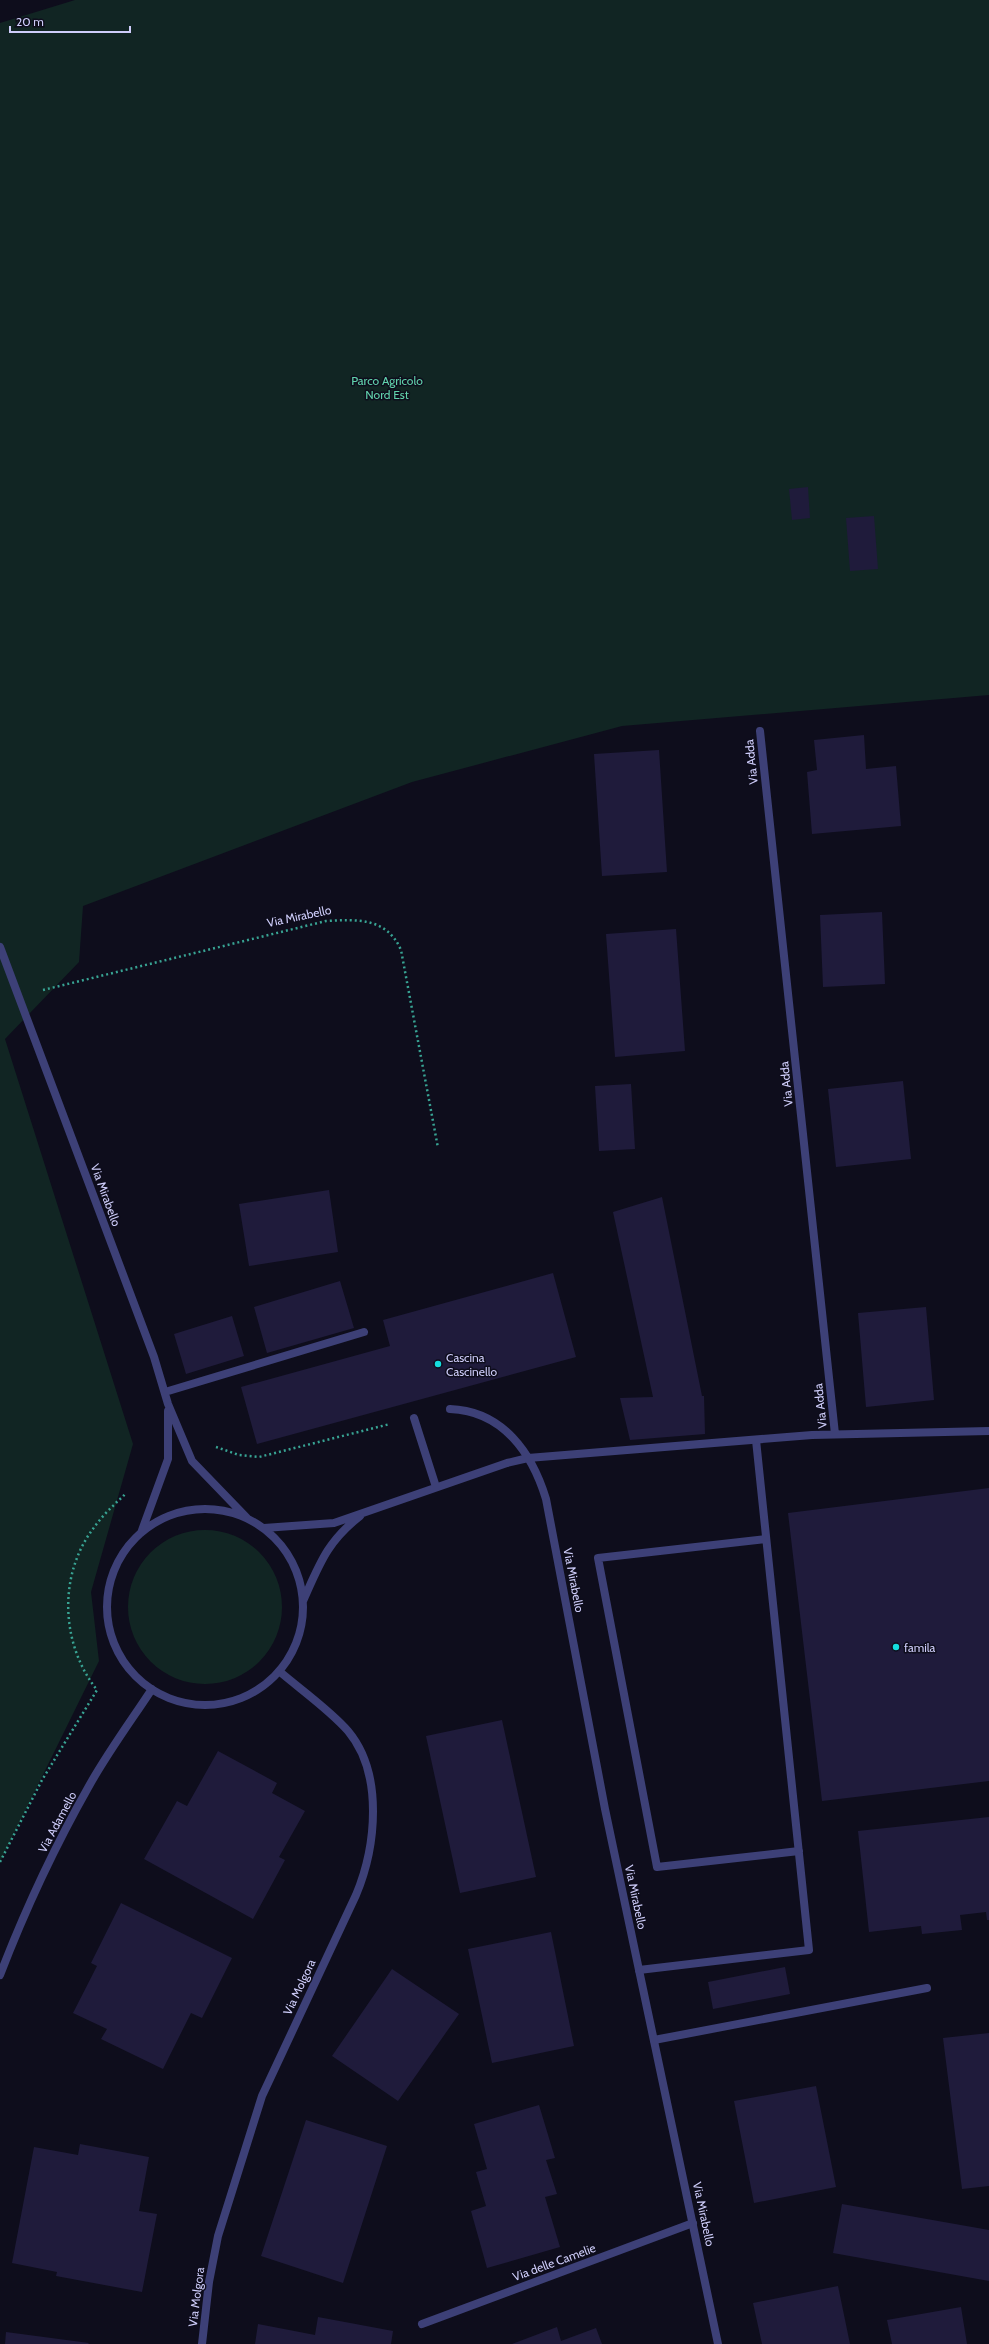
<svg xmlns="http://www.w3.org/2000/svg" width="989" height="2344" font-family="Cabin,sans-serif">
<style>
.green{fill:#112523}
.building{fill:#1f1b3b}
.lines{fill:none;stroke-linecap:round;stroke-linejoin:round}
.path{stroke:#38a393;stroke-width:2.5;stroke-dasharray:2 3;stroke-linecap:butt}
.lane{stroke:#3d4077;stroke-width:8}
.street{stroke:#3d4077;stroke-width:8}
.poi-dot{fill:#15ddde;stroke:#0e0d1c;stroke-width:1.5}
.labels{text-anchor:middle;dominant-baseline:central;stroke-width:3;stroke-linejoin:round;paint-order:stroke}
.park-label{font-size:12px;fill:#61d2ac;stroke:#0e0d1c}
.street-label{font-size:12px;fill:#cecdfa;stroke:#0e0d1c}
.poi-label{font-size:12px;fill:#cecdfa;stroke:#0e0d1c;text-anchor:start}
</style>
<rect width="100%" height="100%" fill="#0e0d1c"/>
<!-- green -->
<path class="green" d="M75,0H989V695L622,726L412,782L83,906L79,962L5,1039L133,1444L91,1592L99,1661L0,1862V23Z
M128 1607a77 77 0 1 1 154 0a77 77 0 1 1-154 0Z"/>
<!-- building -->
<path class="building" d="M808,487L810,518L792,520L789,489Z
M874,516L878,569L850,571L846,518Z
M864,735L866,769L896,766L901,826L812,834L807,772L817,770L814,740Z
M659,750L667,872L602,876L594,754Z
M882,912L885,984L823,987L820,915Z
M676,929L685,1051L615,1057L606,934Z
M903,1081L911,1159L836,1167L828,1089Z
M631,1084L635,1149L599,1151L595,1086Z
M329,1190L338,1252L249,1266L239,1204Z
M662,1197L702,1396H704L705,1434L630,1440L620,1398L653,1397L613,1212Z
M553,1273L576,1357L257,1444L241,1387L390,1346L383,1320Z
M340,1281L354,1328L267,1353L254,1307Z
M926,1307L934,1400L866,1407L858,1313Z
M232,1316L244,1356L186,1374L174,1334Z
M989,1488V1781L822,1801L788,1513Z
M502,1720L536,1877L460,1893L426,1736Z
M218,1751L277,1783L272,1793L305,1811L279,1857L285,1860L253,1919L144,1859L177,1801L187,1806Z
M989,1817V1920H987L986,1912L960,1915L962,1930L922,1934L921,1926L869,1932L858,1831Z
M121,1903L232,1958L202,2018L191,2013L163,2069L101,2039L107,2029L73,2013L97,1966L91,1963Z
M551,1932L574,2046L492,2063L468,1949Z
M785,1967L790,1994L713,2009L708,1982Z
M392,1969L459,2014L398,2101L332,2056Z
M989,2033V2186L962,2189L943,2038Z
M816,2086L836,2187L754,2203L734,2101Z
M539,2105L555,2158L546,2160L557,2194L545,2197L560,2247L487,2268L471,2211L486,2206L476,2172L487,2169L474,2124Z
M306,2120L387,2146L343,2283L261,2256Z
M80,2144L149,2157L139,2211L157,2214L142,2292L56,2276L57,2272L12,2263L34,2147L78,2155Z
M842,2204L989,2230V2281L833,2253Z
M838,2286L850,2344H762L753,2303Z
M961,2307L967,2344H892L887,2320Z
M318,2317L393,2331L391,2344H255L258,2324L315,2335Z
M557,2327L561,2341L596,2328L602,2344H512Z
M6,2332L89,2343L88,2344H5Z"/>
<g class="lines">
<!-- path -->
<path class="path" d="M43,990L326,921C358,919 387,918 401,950L438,1148
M216,1447L239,1455L259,1457L390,1424
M0,1862L42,1780L97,1690C62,1646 58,1580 90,1533C97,1523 105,1513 114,1505C118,1500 123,1498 126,1492"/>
<!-- lane -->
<path class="lane" d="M766,1539L598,1558L657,1867L799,1851
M639,1970L809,1950L756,1440
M654,2040L927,1988
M422,2324L693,2223"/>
<!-- street -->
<path class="street" d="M760,731L835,1434
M0,947L154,1357L168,1404L192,1461L247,1518
M165,1392L364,1332
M450,1409C503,1411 532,1453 546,1499L605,1809L718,2344
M414,1418L436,1487
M107 1607a98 98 0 1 1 196 0a98 98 0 1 1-196 0Z
M264,1528L334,1523L507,1463L528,1458L812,1435L989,1431
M141,1533L168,1459V1411
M303,1601C320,1563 327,1542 360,1516
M0,1975C25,1910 55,1846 89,1786C108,1752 131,1721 152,1689
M202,2344L209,2282L218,2236L262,2096L356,1895C376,1847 384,1774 348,1731C331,1711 300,1689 279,1671"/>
</g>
<!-- markers -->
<g class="poi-dot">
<circle cx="438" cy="1364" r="4"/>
<circle cx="896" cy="1647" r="4"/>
</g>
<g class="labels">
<!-- park labels -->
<g class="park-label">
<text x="387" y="380">Parco Agricolo<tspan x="387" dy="14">Nord Est</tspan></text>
</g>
<!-- street labels -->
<g class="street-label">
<text transform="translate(751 762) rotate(-96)">Via Adda</text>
<text transform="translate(299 916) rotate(-12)">Via Mirabello</text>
<text transform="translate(786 1084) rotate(-96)">Via Adda</text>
<text transform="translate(106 1195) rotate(70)">Via Mirabello</text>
<text transform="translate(820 1406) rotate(-96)">Via Adda</text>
<text transform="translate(574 1580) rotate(79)">Via Mirabello</text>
<text transform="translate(57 1822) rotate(-62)">Via Adamello</text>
<text transform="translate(636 1897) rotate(78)">Via Mirabello</text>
<text transform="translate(299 1987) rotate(-65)">Via Molgora</text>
<text transform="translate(704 2214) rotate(78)">Via Mirabello</text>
<text transform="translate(554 2262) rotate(-20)">Via delle Camelie</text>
<text transform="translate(196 2297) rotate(-83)">Via Molgora</text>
</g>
<!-- poi labels -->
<g class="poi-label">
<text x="446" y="1357">Cascina<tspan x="446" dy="14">Cascinello</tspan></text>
<text x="904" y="1647">famila</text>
</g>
</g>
<!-- scale -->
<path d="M10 26v6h120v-6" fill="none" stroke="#cecdfa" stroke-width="2"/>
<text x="16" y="26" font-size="12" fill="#cecdfa" stroke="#0e0d1c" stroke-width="3" paint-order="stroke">20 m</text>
</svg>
